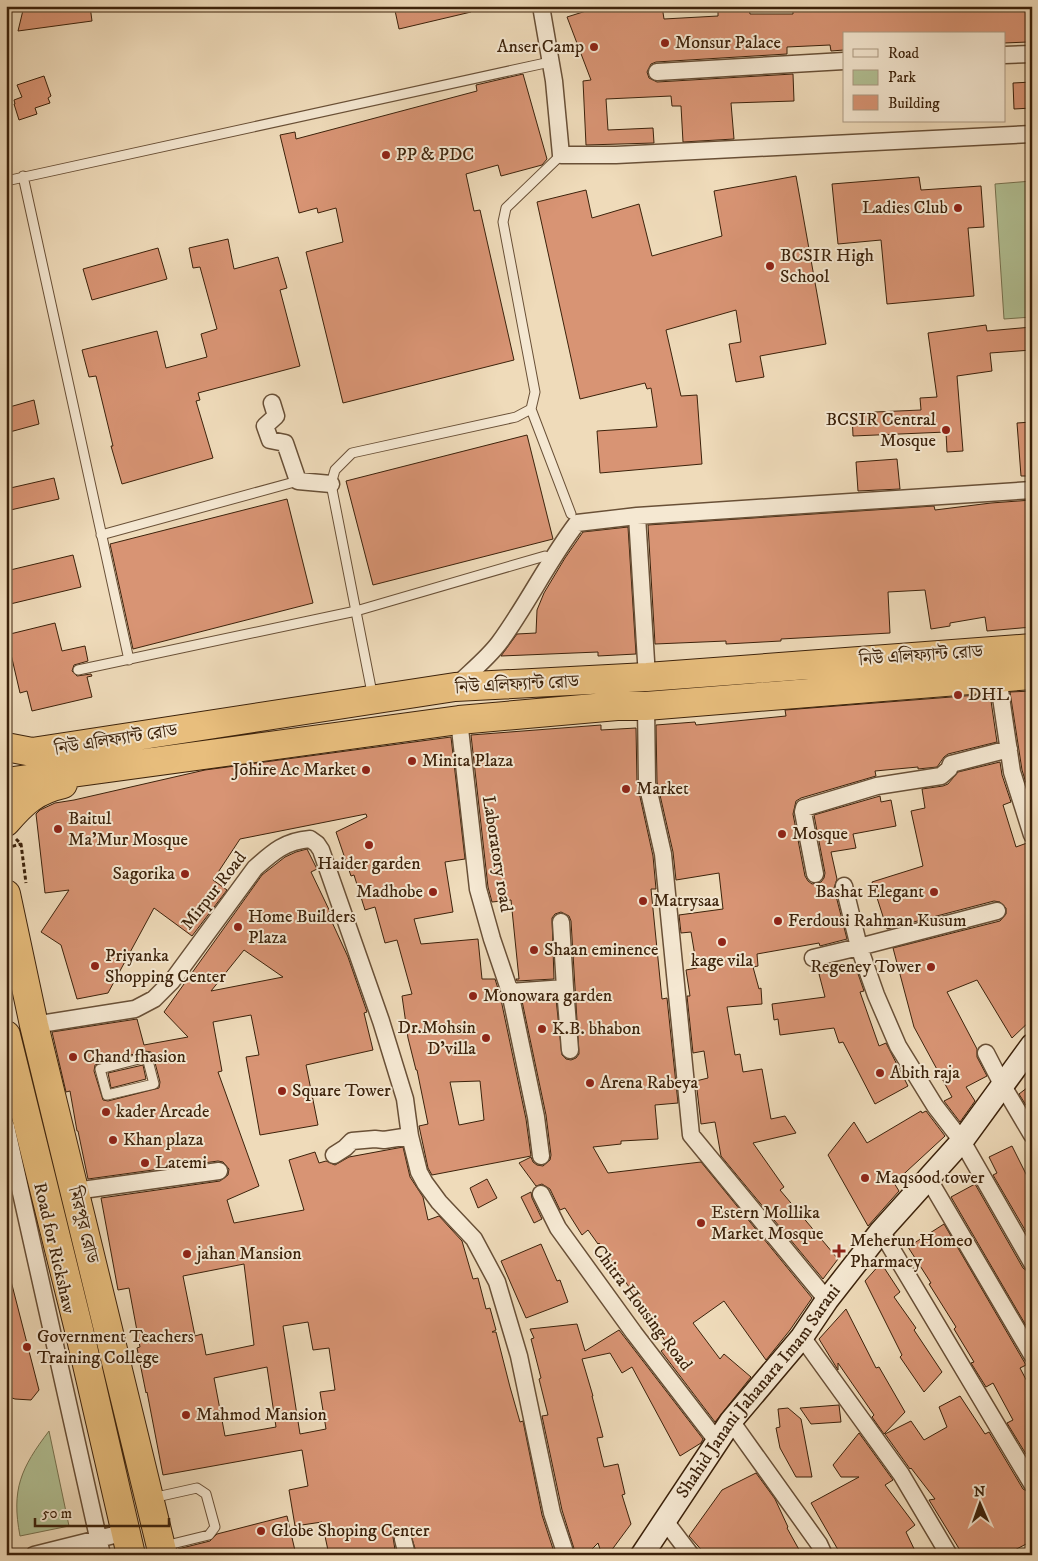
<svg xmlns="http://www.w3.org/2000/svg" width="1038" height="1561" font-family="'IM FELL DW Pica','Noto Serif Bengali',serif">
<style>
.green{fill:#b2c195;stroke:#777250}
.building{fill:#d89474;stroke:#3c220b;fill-rule:evenodd}
.lines{fill:none;stroke-linecap:round;stroke-linejoin:round}
.lane-casing{stroke:#695037;stroke-width:11}
.street-casing{stroke:#695037;stroke-width:19}
.secondary-casing{stroke:#3c220b;stroke-width:25}
.highway-casing{stroke:#3c220b;stroke-width:30}
.path{stroke:#3c220b;stroke-width:3;stroke-dasharray:4 2.5;stroke-linecap:butt}
.lane{stroke:#f5e8d2;stroke-width:9}
.street{stroke:#f5e8d2;stroke-width:16}
.secondary{stroke:#f5e8d2;stroke-width:22}
.highway{stroke:#e8be7d;stroke-width:28}
.poi-dot{fill:#8f2418;stroke:#f5e8d2;stroke-width:2}
.labels{text-anchor:middle;dominant-baseline:central;stroke-width:4;stroke-linejoin:round;paint-order:stroke}
.poi-label{font-size:18px;fill:#3c220b;stroke:#f5e8d2;text-anchor:start}
.street-label{font-size:18px;fill:#3c220b;stroke:#f5e8d2}
</style>
<rect width="100%" height="100%" fill="#efdbba"/>
<filter id="stains"><feTurbulence type="fractalNoise" baseFrequency=".004" numOctaves="4"/><feColorMatrix values="0 0 0 0 .2 0 0 0 0 .09 0 0 0 0 .02 0 0 0 .5 -.17"/></filter>
<radialGradient id="worn" r=".72"><stop offset=".6" stop-color="#630" stop-opacity="0"/><stop offset="1" stop-color="#630" stop-opacity=".3"/></radialGradient>
<!-- green -->
<path class="green" d="M1032,181V317L1004,319L995,184Z
M49,1431L69,1526L20,1536C11,1489 21,1468 49,1431Z"/>
<!-- building -->
<path class="building" d="M24,6H90L92,21L18,31Z
M394,6H470L471,12L399,29Z
M602,6H662L664,19L718,16V8H749L750,14H793V6H1027L1028,42L1004,43V34H844V50L831,51L830,45L787,47V54L656,62L651,64L647,72L649,78L657,82L793,74L794,101L731,103L734,139L683,142L681,106H672L671,96L606,99L608,130L653,128L654,143L586,145L583,81L591,80L567,17Z
M523,74L547,159L542,165L501,176L498,165L466,174L474,211L480,210L514,360L343,403L306,252L343,242L336,208L318,213L317,208L299,213L280,135L295,132L296,139L477,91L476,85Z
M44,76L51,96L48,98L50,103L35,108L37,114L19,120L14,104H15L14,100L22,97L17,85Z
M1032,82V108L1014,109L1013,83Z
M796,176L826,344L760,356L764,377L736,382L729,344L741,342L736,310L666,330L681,396L697,395L702,464L600,473L597,431L657,427L651,388L647,389L645,383L580,399L537,202L586,190L592,218L639,204L652,256L722,236L714,191Z
M919,177L921,190L981,186L984,227L968,228L974,296L887,304L881,240L838,244L832,184Z
M228,239L234,269L278,257L287,288L280,290L300,366L198,393L200,400L196,401L213,458L122,484L111,446H113L96,376L89,377L82,350L157,331L166,368L207,357L201,334L217,329L200,267L193,268L189,248Z
M158,248L167,279L92,300L83,269Z
M986,325L987,331L1032,327V350L990,353L992,371L957,376L963,451L947,452L946,432L853,436L852,413L921,410L920,398L937,397L928,333Z
M34,400L39,424L6,433V408Z
M1032,422V476H1021L1017,423Z
M527,435L553,539L373,585L346,481Z
M897,459L900,489L858,491L856,462Z
M54,478L59,499L6,511V489Z
M287,499L313,603L133,649L110,544Z
M1032,500V627L987,631L985,617L950,623V626L931,629L925,590L888,592L890,633L781,639V641L726,644V641L655,644L648,525L934,506L935,510L991,503Z
M628,527L636,654L598,656V652L501,656L517,634L536,633L537,610L544,593L565,558L583,532Z
M73,555L81,587L6,605V571Z
M55,623L62,651L85,646L88,661L74,665L72,671L77,676L91,674L92,676L87,677L92,697L32,711L27,691L20,693L10,650L6,651V635Z
M1032,691V796H1030L1022,770L1010,692Z
M990,694L997,742L948,754L944,757L937,767L918,769V767L875,771L876,776L801,798L796,801L793,814L805,876L808,881L812,884L821,882L824,878L825,873L814,815L880,796L881,802L891,800L896,826L853,834L856,848L831,852L837,879L834,888L847,939L820,946L819,943L757,954L758,966L753,967L759,989L761,988L762,1004L727,1007L735,1055L740,1054L743,1072L762,1069L771,1119L785,1116L796,1133L753,1143L784,1187L780,1190L838,1259L823,1279L721,1156L715,1122L701,1124L696,1081L708,1078L704,1051L693,1053L687,996H690L686,970L697,968L691,932L681,933L679,915L723,909L719,873L676,880L673,852L657,782L656,725L695,722L696,725L786,716L785,710Z
M601,725V730L636,728L637,783L653,856L656,889H651L662,999L667,998L678,1103L655,1105L658,1139L621,1141V1144L593,1147L608,1173L701,1162L812,1298L790,1330L766,1360L724,1301L693,1323L720,1359L724,1354L751,1377L715,1422L661,1351L668,1346L643,1305L642,1306L599,1243L598,1244L588,1230L582,1235L565,1208L560,1210L550,1189L542,1184L536,1186L519,1163L531,1157L533,1162L537,1165L543,1166L550,1160L551,1155L546,1115L522,1001L556,999L562,1055L566,1059L571,1060L576,1058L579,1054L571,921L569,916L561,912L555,914L552,918L554,979L517,981L516,979H519L511,900L492,902L488,887L471,735Z
M451,737L465,859L445,862L453,912L414,919L421,944L478,939L482,979H495L500,995L526,1119L531,1156L432,1175L428,1168L419,1126L428,1124L417,1070H416L408,1038L402,996L412,994L397,940L385,943L375,907L365,910L354,875L351,876L336,832L367,817L366,814L240,839L213,880L227,890L192,936L154,908L108,993L77,999L61,945L41,932L69,890L45,893L36,814L40,810L55,803L74,800L205,770ZM480,1081L484,1120L459,1125L450,1082Z
M1000,762L1002,775L1011,802L1003,805L1016,847L1027,843L1029,844L1032,853V1019L1012,1038L977,980L947,992L977,1049V1057L987,1076L966,1087L975,1101L960,1122L944,1101L952,1097L914,1027L893,948L1000,921L1006,914V908L1000,902L994,901L887,929L872,882L923,866L911,811L925,808L922,789L943,786L948,784L958,772Z
M307,849L317,869L311,872L333,918L331,920L348,957L367,1012L364,1013L373,1050L306,1065L318,1125L260,1135L246,1057L259,1055L251,1015L213,1022L222,1071L218,1072L259,1186L227,1200L234,1223L304,1210L289,1160L315,1152L319,1163L326,1161L335,1165L349,1157L403,1147L410,1177L423,1197L428,1220L439,1216L462,1241L473,1279L478,1278L486,1309L490,1308L496,1330L492,1332H496L510,1387L520,1422L523,1421L542,1515L555,1555H417L410,1532L406,1530L401,1529L396,1532L393,1537L395,1550L370,1555H329L322,1522L295,1526L289,1490L308,1486L302,1450L163,1475L147,1392L146,1393L137,1348L140,1347L129,1288L118,1290L101,1198L220,1181L228,1175L229,1169L223,1162L218,1161L88,1179L78,1131H77L70,1091L66,1092L52,1032L137,1019L144,1045L188,1037L164,1012L262,875L285,857L296,852ZM244,950L283,977L211,991ZM145,1051L151,1052L153,1055L160,1082L159,1088L108,1101L103,1100L94,1071L95,1065ZM244,1264L254,1345L206,1355L202,1334L195,1336L183,1276ZM308,1322L313,1350L329,1348L335,1390L320,1392L326,1429L300,1434L283,1326ZM267,1367L276,1427L225,1436L214,1378Z
M855,965L864,991L860,992L879,1046L886,1043L908,1086L875,1104L843,1042L839,1043L834,1028L780,1035L778,1019L774,1020L772,1004L825,997L819,974Z
M143,1065L146,1079L111,1088L108,1073Z
M1032,1084V1115L1019,1094Z
M921,1111L922,1113L926,1111L945,1136L894,1183L899,1191L868,1226L828,1155L854,1122L867,1143Z
M1012,1146L1032,1186V1242L993,1175L997,1173L989,1157Z
M487,1179L497,1198L478,1208L470,1188Z
M975,1184L1023,1268L1027,1271L1032,1273V1327L1028,1329L951,1197Z
M531,1192L532,1198L542,1219L534,1223L521,1197Z
M944,1224L1026,1365L1020,1368L1032,1391V1464L1007,1423L1013,1420L993,1383L986,1387L971,1363L974,1362L954,1329L956,1327L929,1284L931,1283L908,1247Z
M541,1244L557,1281L560,1280L568,1302L526,1318L501,1261Z
M881,1263L900,1292L894,1297L916,1328L914,1330L942,1372L924,1392L900,1357L902,1355L865,1281Z
M6,1281H11L39,1390L31,1400L15,1399L6,1396Z
M846,1309L876,1368L879,1367L905,1412L884,1434L872,1417L874,1415L838,1363V1370L819,1339Z
M577,1324L585,1351L619,1330L703,1439L701,1443L680,1456L632,1367L622,1373L610,1353L582,1359L593,1396H592L603,1437L597,1438L604,1467L618,1464L625,1494L622,1495L631,1524L608,1555H602L598,1543L586,1555H576L562,1510L542,1416L548,1415L539,1379L541,1378L531,1339L534,1338L530,1329Z
M960,1396L985,1434L989,1432L1023,1489L1032,1494V1541L1005,1555H963L929,1500L935,1499L911,1468L910,1469L885,1434L911,1421L924,1440L947,1427L939,1407Z
M839,1405L841,1422L811,1424L800,1408Z
M788,1408L801,1419L812,1477H796L780,1448L776,1428L780,1427L778,1409Z
M859,1433L893,1480L885,1485L915,1525L906,1532L917,1555H841L811,1503L859,1477H841L833,1465Z
M756,1473L775,1499L788,1527L787,1528L802,1555H706L689,1536L722,1490Z
M287,1516L296,1555H178V1549L210,1541L217,1534Z"/>
<g class="lines">
<!-- lane casing -->
<g class="lane-casing">
<path id="lane" d="M23,176L129,660
M6,181L550,62
M531,409L571,514
M101,535L298,481
M78,670L356,611L545,556
M373,698L331,484L335,470L352,453L516,417L531,409L535,392L503,222L506,208L561,155
M147,1057L154,1084L107,1095L100,1069Z
M152,1498L197,1488L206,1494L215,1527L209,1535L164,1546"/>
</g>
<!-- street casing -->
<g class="street-casing">
<path id="street" d="M541,6L554,81L561,155H616L1032,134
M1004,55L1032,54
M657,72L844,61
M272,403L276,416L265,426L270,440L285,443L298,481L331,484
M637,516L647,677
M998,677L1012,772L1032,835
M455,687C469,673 487,659 499,643C527,605 548,561 577,523L637,516L1032,490
M646,706L647,783L663,854L691,1135L827,1300
M459,720L478,889L492,939L510,992L536,1117L541,1156
M815,874L803,812L804,808L877,786L941,776L949,769L951,764L1009,749
M997,911L859,947L876,995L898,1046L935,1106L962,1141L1032,1263
M813,958L859,947L844,886
M565,988L570,1050
M510,992L565,988L561,922
M34,1025L135,1009L154,999L172,981L255,868C273,852 285,841 310,839L317,844L321,850L381,1021L405,1099L410,1136L384,1140L375,1139L352,1141L345,1148L334,1155
M986,1053L1003,1086L1032,1135
M6,1126L102,1555
M410,1136L419,1172L425,1183L439,1202L474,1239L497,1282L519,1356L552,1513L566,1555
M928,1178L1032,1355
M75,1191L219,1171
M541,1194L558,1228L634,1333L717,1441
M881,1231L1032,1484
M802,1337L901,1474L949,1555
M731,1421L819,1544L824,1555
M665,1521L691,1555
M403,1539L407,1555
M34,1555L126,1532"/>
</g>
<!-- secondary casing -->
<g class="secondary-casing">
<g id="secondary">
<path id="s1" d="M642,1555L731,1421L802,1337L827,1300L881,1231L962,1141L1032,1045"/>
</g>
</g>
<!-- highway casing -->
<g class="highway-casing">
<path id="highway" d="M6,747L32,752L455,687L647,677L1032,648
M6,782L459,720L617,706H646L1032,675
M6,822C23,802 36,790 63,784
M6,894L34,1025L163,1555
M6,1035L79,1330L131,1555"/>
</g>
<!-- path -->
<path class="path" d="M16,839L21,844L26,883
M6,848L21,844"/>
<!-- lane -->
<use href="#lane" class="lane"/>
<!-- street -->
<use href="#street" class="street"/>
<!-- secondary -->
<use href="#secondary" class="secondary"/>
<!-- highway -->
<use href="#highway" class="highway"/>
</g>
<!-- markers -->
<g class="poi-dot">
<circle cx="665" cy="43" r="5"/>
<circle cx="594" cy="47" r="5"/>
<circle cx="386" cy="155" r="5"/>
<circle cx="958" cy="208" r="5"/>
<circle cx="770" cy="266" r="5"/>
<circle cx="946" cy="430" r="5"/>
<circle cx="958" cy="695" r="5"/>
<circle cx="412" cy="761" r="5"/>
<circle cx="366" cy="770" r="5"/>
<circle cx="626" cy="789" r="5"/>
<circle cx="58" cy="829" r="5"/>
<circle cx="782" cy="834" r="5"/>
<circle cx="369" cy="845" r="5"/>
<circle cx="185" cy="874" r="5"/>
<circle cx="433" cy="892" r="5"/>
<circle cx="934" cy="892" r="5"/>
<circle cx="643" cy="901" r="5"/>
<circle cx="778" cy="921" r="5"/>
<circle cx="238" cy="927" r="5"/>
<circle cx="722" cy="942" r="5"/>
<circle cx="534" cy="950" r="5"/>
<circle cx="95" cy="966" r="5"/>
<circle cx="931" cy="967" r="5"/>
<circle cx="473" cy="996" r="5"/>
<circle cx="542" cy="1029" r="5"/>
<circle cx="486" cy="1038" r="5"/>
<circle cx="73" cy="1057" r="5"/>
<circle cx="880" cy="1073" r="5"/>
<circle cx="590" cy="1083" r="5"/>
<circle cx="282" cy="1091" r="5"/>
<circle cx="106" cy="1112" r="5"/>
<circle cx="113" cy="1140" r="5"/>
<circle cx="145" cy="1163" r="5"/>
<circle cx="865" cy="1178" r="5"/>
<circle cx="701" cy="1223" r="5"/>
<path d="M836.5 1243.5h5v5h5v5h-5v5h-5v-5h-5v-5h5z"/>
<circle cx="187" cy="1254" r="5"/>
<circle cx="27" cy="1347" r="5"/>
<circle cx="186" cy="1415" r="5"/>
<circle cx="261" cy="1531" r="5"/>
</g>
<g class="labels">
<!-- poi labels -->
<g class="poi-label">
<text x="675" y="43">Monsur Palace</text>
<text x="584" y="47" text-anchor="end">Anser Camp</text>
<text x="396" y="155">PP &amp; PDC</text>
<text x="948" y="208" text-anchor="end">Ladies Club</text>
<text x="780" y="256">BCSIR High<tspan x="780" dy="21">School</tspan></text>
<text x="936" y="420" text-anchor="end">BCSIR Central<tspan x="936" dy="21">Mosque</tspan></text>
<text x="968" y="695">DHL</text>
<text x="422" y="761">Minita Plaza</text>
<text x="356" y="770" text-anchor="end">Johire Ac Market</text>
<text x="636" y="789">Market</text>
<text x="68" y="819">Baitul<tspan x="68" dy="21">Ma'Mur Mosque</tspan></text>
<text x="792" y="834">Mosque</text>
<text x="369" y="864" text-anchor="middle">Haider garden</text>
<text x="175" y="874" text-anchor="end">Sagorika</text>
<text x="423" y="892" text-anchor="end">Madhobe</text>
<text x="924" y="892" text-anchor="end">Bashat Elegant</text>
<text x="653" y="901">Matrysaa</text>
<text x="248" y="917">Home Builders<tspan x="248" dy="21">Plaza</tspan></text>
<text x="788" y="921">Ferdousi Rahman Kusum</text>
<text x="544" y="950">Shaan eminence</text>
<text x="105" y="956">Priyanka<tspan x="105" dy="21">Shopping Center</tspan></text>
<text x="722" y="961" text-anchor="middle">kage vila</text>
<text x="921" y="967" text-anchor="end">Regeney Tower</text>
<text x="483" y="996">Monowara garden</text>
<text x="476" y="1028" text-anchor="end">Dr.Mohsin<tspan x="476" dy="21">D'villa</tspan></text>
<text x="552" y="1029">K.B. bhabon</text>
<text x="83" y="1057">Chand fhasion</text>
<text x="890" y="1073">Abith raja</text>
<text x="600" y="1083">Arena Rabeya</text>
<text x="292" y="1091">Square Tower</text>
<text x="116" y="1112">kader Arcade</text>
<text x="123" y="1140">Khan plaza</text>
<text x="155" y="1163">Latemi</text>
<text x="875" y="1178">Maqsood tower</text>
<text x="711" y="1213">Estern Mollika<tspan x="711" dy="21">Market Mosque</tspan></text>
<text x="850" y="1241">Meherun Homeo<tspan x="850" dy="21">Pharmacy</tspan></text>
<text x="197" y="1254">jahan Mansion</text>
<text x="37" y="1337">Government Teachers<tspan x="37" dy="21">Training College</tspan></text>
<text x="196" y="1415">Mahmod Mansion</text>
<text x="271" y="1531">Globe Shoping Center</text>
</g>
<!-- street labels -->
<g class="street-label">
<text transform="translate(921 656) rotate(-4)">নিউ এলিফ্যান্ট রোড</text>
<text transform="translate(517 685) rotate(-3)">নিউ এলিফ্যান্ট রোড</text>
<text transform="translate(116 740) rotate(-9)">নিউ এলিফ্যান্ট রোড</text>
<text transform="translate(497 854) rotate(81)">Laboratory road</text>
<text transform="translate(214 891) rotate(-52)">Mirpur Road</text>
<text transform="translate(83 1225) rotate(76)">মিরপুর রোড</text>
<text transform="translate(54 1248) rotate(77)">Road for Rickshaw</text>
<text transform="translate(642 1308) rotate(53)">Chitra Housing Road</text>
<text stroke="none"><textPath href="#s1" startOffset="201">Shahid Janani Jahanara Imam Sarani</textPath></text>
</g>
</g>
<!-- margin -->
<rect width="1038" height="1561" fill="none" stroke="#efdbba" stroke-width="25"/>
<rect x="8" y="8" width="1023" height="1546" fill="none" stroke="#3c220b" stroke-width="2.5"/>
<rect x="12" y="12" width="1013" height="1536" fill="none" stroke="#3c220b"/>
<!-- legend -->
<rect x="843" y="32" width="162" height="90" fill="#f5e8d2" stroke="#ab9982"/>
<rect x="853" y="49" width="25" height="8" fill="#f5e8d2" stroke="#ab9982"/>
<text x="888" y="58" font-size="15" fill="#3c220b">Road</text>
<rect x="853" y="70" width="25" height="15" fill="#b2c195" stroke="#ab9982"/>
<text x="888" y="82" font-size="15" fill="#3c220b">Park</text>
<rect x="853" y="95" width="25" height="15" fill="#d89474" stroke="#ab9982"/>
<text x="888" y="108" font-size="15" fill="#3c220b">Building</text>
<!-- north arrow -->
<g transform="translate(980 1504) rotate(358)" stroke="#f5e8d2" stroke-width="4" paint-order="stroke">
<path d="M0-4L9 19L0 12L-9 19Z" fill="#3c220b"/>
<text y="-8" font-size="14" font-weight="bold" text-anchor="middle" fill="#3c220b">N</text>
</g>
<!-- scale -->
<path d="M35 1518v8h134v-8" fill="none" stroke="#3c220b" stroke-width="2.5"/>
<text x="42" y="1518" font-size="15" fill="#3c220b" stroke="#f5e8d2" stroke-width="4" paint-order="stroke">50 m</text>
<rect width="100%" height="100%" filter="url(#stains)"/>
<rect width="100%" height="100%" fill="url(#worn)"/>
</svg>
